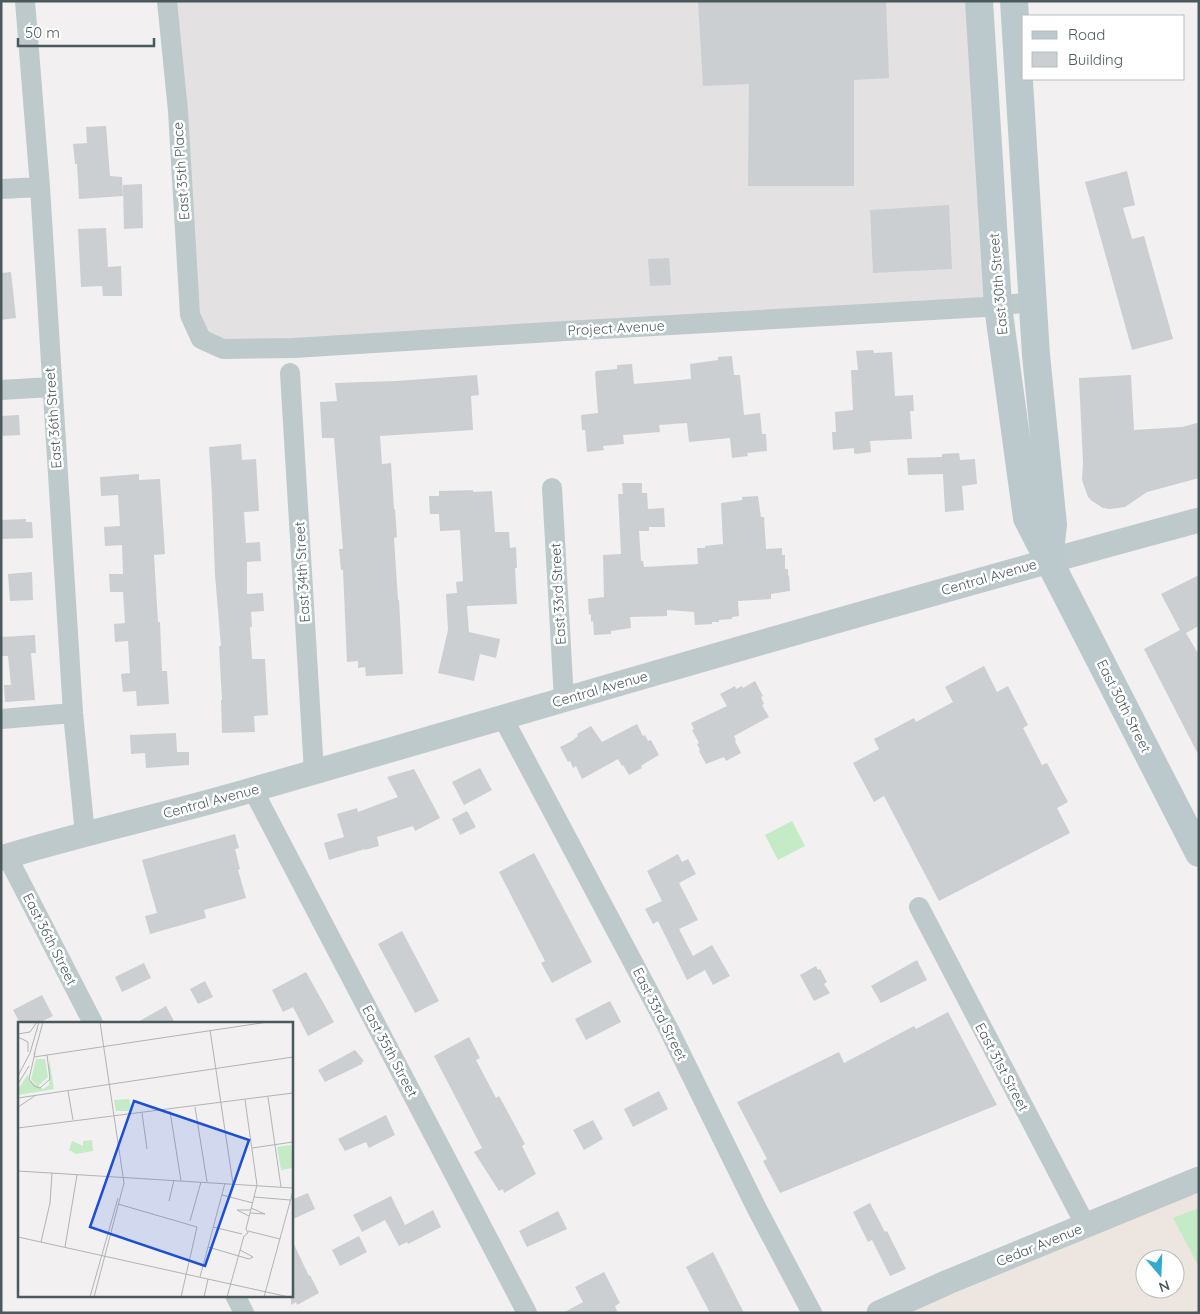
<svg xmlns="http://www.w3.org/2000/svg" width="1200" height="1314" font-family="Quicksand,sans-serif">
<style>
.commercial{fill:#ece5e0;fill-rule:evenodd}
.education{fill:#e3e1e2}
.green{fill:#c4eac6}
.building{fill:#cbcfd1}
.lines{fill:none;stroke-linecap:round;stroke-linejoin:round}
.minor{stroke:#bdc9cb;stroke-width:20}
.tertiary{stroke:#bdc9cb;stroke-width:25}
.secondary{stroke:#bbc9cc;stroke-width:28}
.labels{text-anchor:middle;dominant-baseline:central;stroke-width:5;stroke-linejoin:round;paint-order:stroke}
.street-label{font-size:14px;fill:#4a595b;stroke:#fff}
.inset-road{fill:none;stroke:#afb4b5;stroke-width:1}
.view{fill:#1d4ed8;fill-opacity:0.15;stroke:#1d4ed8;stroke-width:2.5}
.inset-edge{fill:none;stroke:#4a595b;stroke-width:2.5}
</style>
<rect width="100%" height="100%" fill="#f2f0f1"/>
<!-- commercial -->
<path class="commercial" d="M1199,1179V1313H879ZM1145,1259H1175V1289H1145Z"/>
<!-- education -->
<path class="education" d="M165,1H979L998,306L294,348L201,339Z"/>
<!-- green -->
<path class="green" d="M792,821L805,846L778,860L765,835Z
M1199,1208V1267L1173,1218Z"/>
<!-- building -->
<path class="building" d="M698,1H886L889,78L854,80V186H748L749,84L703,86Z
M106,126L110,176L122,177L123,196L79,199L77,164H75L73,144L87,143L86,127Z
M1127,171L1135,205L1123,208L1132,239L1144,236L1173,339L1132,350L1085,182Z
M142,184L143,228L124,229L123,185Z
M949,205L952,269L873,273L870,210Z
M106,228L108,267L121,266L122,296H103L102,286L81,287L78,229Z
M669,258L671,285L650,286L648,259Z
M11,272L16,318L1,320V273Z
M873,350L874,353L892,352L895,396L913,395L914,411H910L912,439L870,441L871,452L856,454L854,453V448L833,450L832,432H836L835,412L853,410L851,370H858L856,351Z
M732,356L734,375H740L744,415L760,413L762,434H766L767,451L747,453L748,456L732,458L730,438L689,442L687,423L659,425L660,432L623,435L624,444L603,446L604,450L587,452L585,430H582L581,415L598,413L595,373L596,371L617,369V365L632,364L634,384L691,379L690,364L718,360V357Z
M477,375L479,395L471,396L473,430L380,436L382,464L391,463L394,509H395L397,537L394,538L398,600H399L403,674L366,676L365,667L358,668V661L347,662L343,570H341L339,549H343L334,438H322L320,402L337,401L335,383L396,381Z
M1131,375L1134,430L1182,427L1197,423L1199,430V478L1147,492L1125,507L1110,509L1103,508L1092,501L1088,497L1082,480L1083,463L1079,378Z
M19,415L20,435L1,436V416Z
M241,444L242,460L256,459L259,511L244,512L246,543L260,542L261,561L247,562V594L263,593L264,611L251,612L252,627H250L252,659H265L268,715L254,716L255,732L222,733L221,700H222L219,646H221L215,575L212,496L209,447Z
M959,453L960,460L975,459L977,484L962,486L964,510L945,512L943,474L908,475L907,458L942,457V454Z
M139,474V480L160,479L165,554L154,555L158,622H160L162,671H167L169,704L137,706L136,691L123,692L121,674L130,673L128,641L115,642L114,624L125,623L123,592H110L109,574H123L122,545L105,546L104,527L120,526L118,495L101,496L100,477Z
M622,483H642V493H647L648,509L664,508L665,527H649V531H639L641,561H643L644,567L698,564L697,548H705V546L723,544L721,503L742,500V497L758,496L761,517H764L766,549L782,548V555H785V569H788V576L789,575L790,591L771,594V599L738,601L739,616L732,617V619L719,620V622H712V624L695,625L694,612L667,610V616L630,617L631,628L611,631V634L594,635L593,621L591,622V614L589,615L588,599L604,597L603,555L621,554L618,494H623Z
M473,490V492L492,491L495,532H509L510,548L516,547L517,568H515L517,604L467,606L469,632L500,639L496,658L480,654L474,681L438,673L448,630L446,594L457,593L456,582L463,581L460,530L440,531L439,514H430L429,496H439V491Z
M26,519V522H32L33,538L1,539V520Z
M32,572L33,600L10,601L8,574Z
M1199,575V626L1186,633L1199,655V756L1144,649L1180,630L1161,594Z
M35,635L36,653H31L35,700L5,702L4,685H11L8,656H1V637Z
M984,666L997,692L1008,686L1028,725L1023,728L1042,765L1047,763L1068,802L1057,808L1070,833L939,901L884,796L874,802L853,763L879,749L874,739L914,718L916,722L953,702L945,687Z
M755,681L763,696L761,697L764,704L762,705L769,717L734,736L736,740L735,741L741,753L726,761L724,757L706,764L699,751L700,750L697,744L699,743L692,730L694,729L691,723L727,706L720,694L735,686L736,689L742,686L743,688Z
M637,724L643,736L645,735L648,741L651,740L659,755L647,762L641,766L642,768L629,775L623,765L622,766L618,759L582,779L576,766L573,768L570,761L568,762L560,747L572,741L578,736L577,734L591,726L602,742Z
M176,733L177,752H189V765L146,768L145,753L131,754L130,735Z
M480,768L492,790L464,805L452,782Z
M414,769L440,818L415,831L413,826L377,837L379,846L365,850V849L329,860L324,843L344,837L337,814L357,808L358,812L398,797L387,777Z
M467,811L476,827L460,835L452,819Z
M235,834L239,848L235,849L240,869L238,870L246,898L204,910L206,918L150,934L145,916L157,913L142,860Z
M534,853L592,962L552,983L541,963L545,961L499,872Z
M678,854L682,862L688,859L696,874L679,883L698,920L679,929L693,956L712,945L730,976L713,985L705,970L687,980L658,921L653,924L645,909L662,901L647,871Z
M402,931L439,1001L415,1013L378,944Z
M917,960L927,980L881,1003L871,986Z
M144,963L151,978L122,992L115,977Z
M816,966L818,970L820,969L827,982L824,984L830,993L814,1001L800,975Z
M306,972L334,1022L308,1036L293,1007L283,1012L272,990Z
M205,981L213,997L198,1004L190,989Z
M42,995L53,1016L39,1023H20L13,1010Z
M610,1001L621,1022L586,1040L575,1019Z
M166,1006L175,1023H136Z
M948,1012L997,1105L780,1193L763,1161L767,1159L737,1102L839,1052L844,1063L914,1026L916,1029Z
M469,1037L480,1058L476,1060L496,1098L499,1096L525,1144L522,1146L536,1174L504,1193L503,1189L499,1191L474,1152L482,1148L434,1056Z
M355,1050L364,1061L362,1062V1064L325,1082L318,1070Z
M659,1091L668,1109L633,1127L624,1109Z
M386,1115L395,1135L369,1148L366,1142L345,1151L338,1139Z
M593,1120L603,1139L584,1150L573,1130Z
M308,1193L315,1209L291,1220V1200Z
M391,1196L405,1225L433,1210L441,1227L408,1244L407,1242L399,1246L385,1220L362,1232L353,1215Z
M870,1203L885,1232L887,1231L906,1269L890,1276L872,1240L868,1242L853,1212Z
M558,1211L567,1229L527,1247L519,1231Z
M359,1236L367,1252L340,1266L332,1250Z
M291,1238L307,1272L309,1276L310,1275L319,1293L297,1305L296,1302L291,1305Z
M713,1252L744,1313H710L686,1267Z
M604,1272L620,1303L615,1306L618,1313H563L583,1302L575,1287Z"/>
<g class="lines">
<!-- minor -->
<path class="minor" d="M25,1L40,187L73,713L85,834
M167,1L178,111L190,315L201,339L223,349L294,348L566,331L985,307L1033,302
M1,189L40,187
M290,373L314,772
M1,390L51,387
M552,488L564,700
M503,718L669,1030L757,1209L812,1313
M1,719L73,713
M253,790L527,1313
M7,856L93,1023
M919,907L1086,1226
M235,1295L244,1313"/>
<!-- tertiary -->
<path class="tertiary" d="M1,858C85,832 171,814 255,789C569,699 883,605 1199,520
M879,1313L948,1282L1199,1179"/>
<!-- secondary -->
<path class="secondary" d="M979,1L998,306L1027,518L1199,853
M1014,1L1036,355L1053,525L1049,560"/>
</g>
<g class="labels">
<!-- street labels -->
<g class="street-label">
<text transform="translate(181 171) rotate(-94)">East 35th Place</text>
<text transform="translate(998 284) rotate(-95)">East 30th Street</text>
<text transform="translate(616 328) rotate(-3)">Project Avenue</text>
<text transform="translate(53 418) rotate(-94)">East 36th Street</text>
<text transform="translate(302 572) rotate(-93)">East 34th Street</text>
<text transform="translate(989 577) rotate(-16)">Central Avenue</text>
<text transform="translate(558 594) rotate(-93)">East 33rd Street</text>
<text transform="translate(600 689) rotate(-16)">Central Avenue</text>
<text transform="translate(1124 706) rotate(63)">East 30th Street</text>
<text transform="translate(211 801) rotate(-15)">Central Avenue</text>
<text transform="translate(50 939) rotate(63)">East 36th Street</text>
<text transform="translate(660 1014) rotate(63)">East 33rd Street</text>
<text transform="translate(390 1051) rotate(62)">East 35th Street</text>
<text transform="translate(1002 1067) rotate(62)">East 31st Street</text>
<text transform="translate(1039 1245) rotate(-22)">Cedar Avenue</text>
</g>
</g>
<!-- overview -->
<g transform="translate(18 1022)">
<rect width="275" height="275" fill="#f2f0f1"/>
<path d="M31,36L36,67L0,73V67L10,52L11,58L25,67L31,63ZM18,37H27L30,55L20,64L13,57ZM111,77L115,89H98L96,78ZM74,118L75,129L58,132L51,128L54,119L65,124V119ZM273,123L275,146L263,148L259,125Z" fill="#c4eac6"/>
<path class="inset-road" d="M192,8L215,162M0,12L12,10L19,0M0,15L10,20V30M17,31L11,57L16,64L22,66L32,57L29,33M16,33L25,0M16,35L250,0M0,54L12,31L21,0M0,62L11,44M50,69L55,98M250,75L263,165M0,76L275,35M0,85L18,73M177,85L189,160M152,89L163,159M124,91L129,127M0,106L275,71M234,126L275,120M0,149L275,166M204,173L235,181M236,175L272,178M151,179L156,158M100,182L179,205L163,275M232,191L247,192L233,186M231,194L219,188H233M172,199L183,160M195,205L224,212M230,209L262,217M0,215L271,275M23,220L32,181L34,151M47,225L59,153M190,225L231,237L235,235L222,228M182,255L207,161M72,275L100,176M76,275L106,161L82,0M186,275L190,257M209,275L226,214L230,211L228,207L239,163L227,78M246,275L275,169"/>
<path class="view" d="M116,79L231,118L187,244L72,205Z"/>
<rect width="275" height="275" class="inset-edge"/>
</g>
<!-- border -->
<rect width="1200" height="1314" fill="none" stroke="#4a595b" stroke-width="5"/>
<!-- legend -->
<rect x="1022" y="15" width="162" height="65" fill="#ffffff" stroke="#b7bdbd"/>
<rect x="1032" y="31" width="25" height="8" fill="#bbc9cc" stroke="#b7bdbd"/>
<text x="1068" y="40" font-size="15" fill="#4a595b">Road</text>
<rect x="1032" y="52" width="25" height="15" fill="#cbcfd1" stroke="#b7bdbd"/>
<text x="1068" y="65" font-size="15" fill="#4a595b">Building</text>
<!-- north arrow -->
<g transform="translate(1160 1274) rotate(161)"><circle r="24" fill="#ffffff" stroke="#b7bdbd"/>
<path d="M0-4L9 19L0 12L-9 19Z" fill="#30abcc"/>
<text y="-8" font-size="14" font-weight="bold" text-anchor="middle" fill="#4a595b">N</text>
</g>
<!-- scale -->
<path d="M18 38v8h136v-8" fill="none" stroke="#4a595b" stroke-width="2.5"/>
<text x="25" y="38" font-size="15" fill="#4a595b" stroke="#ffffff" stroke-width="4" paint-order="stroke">50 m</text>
</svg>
